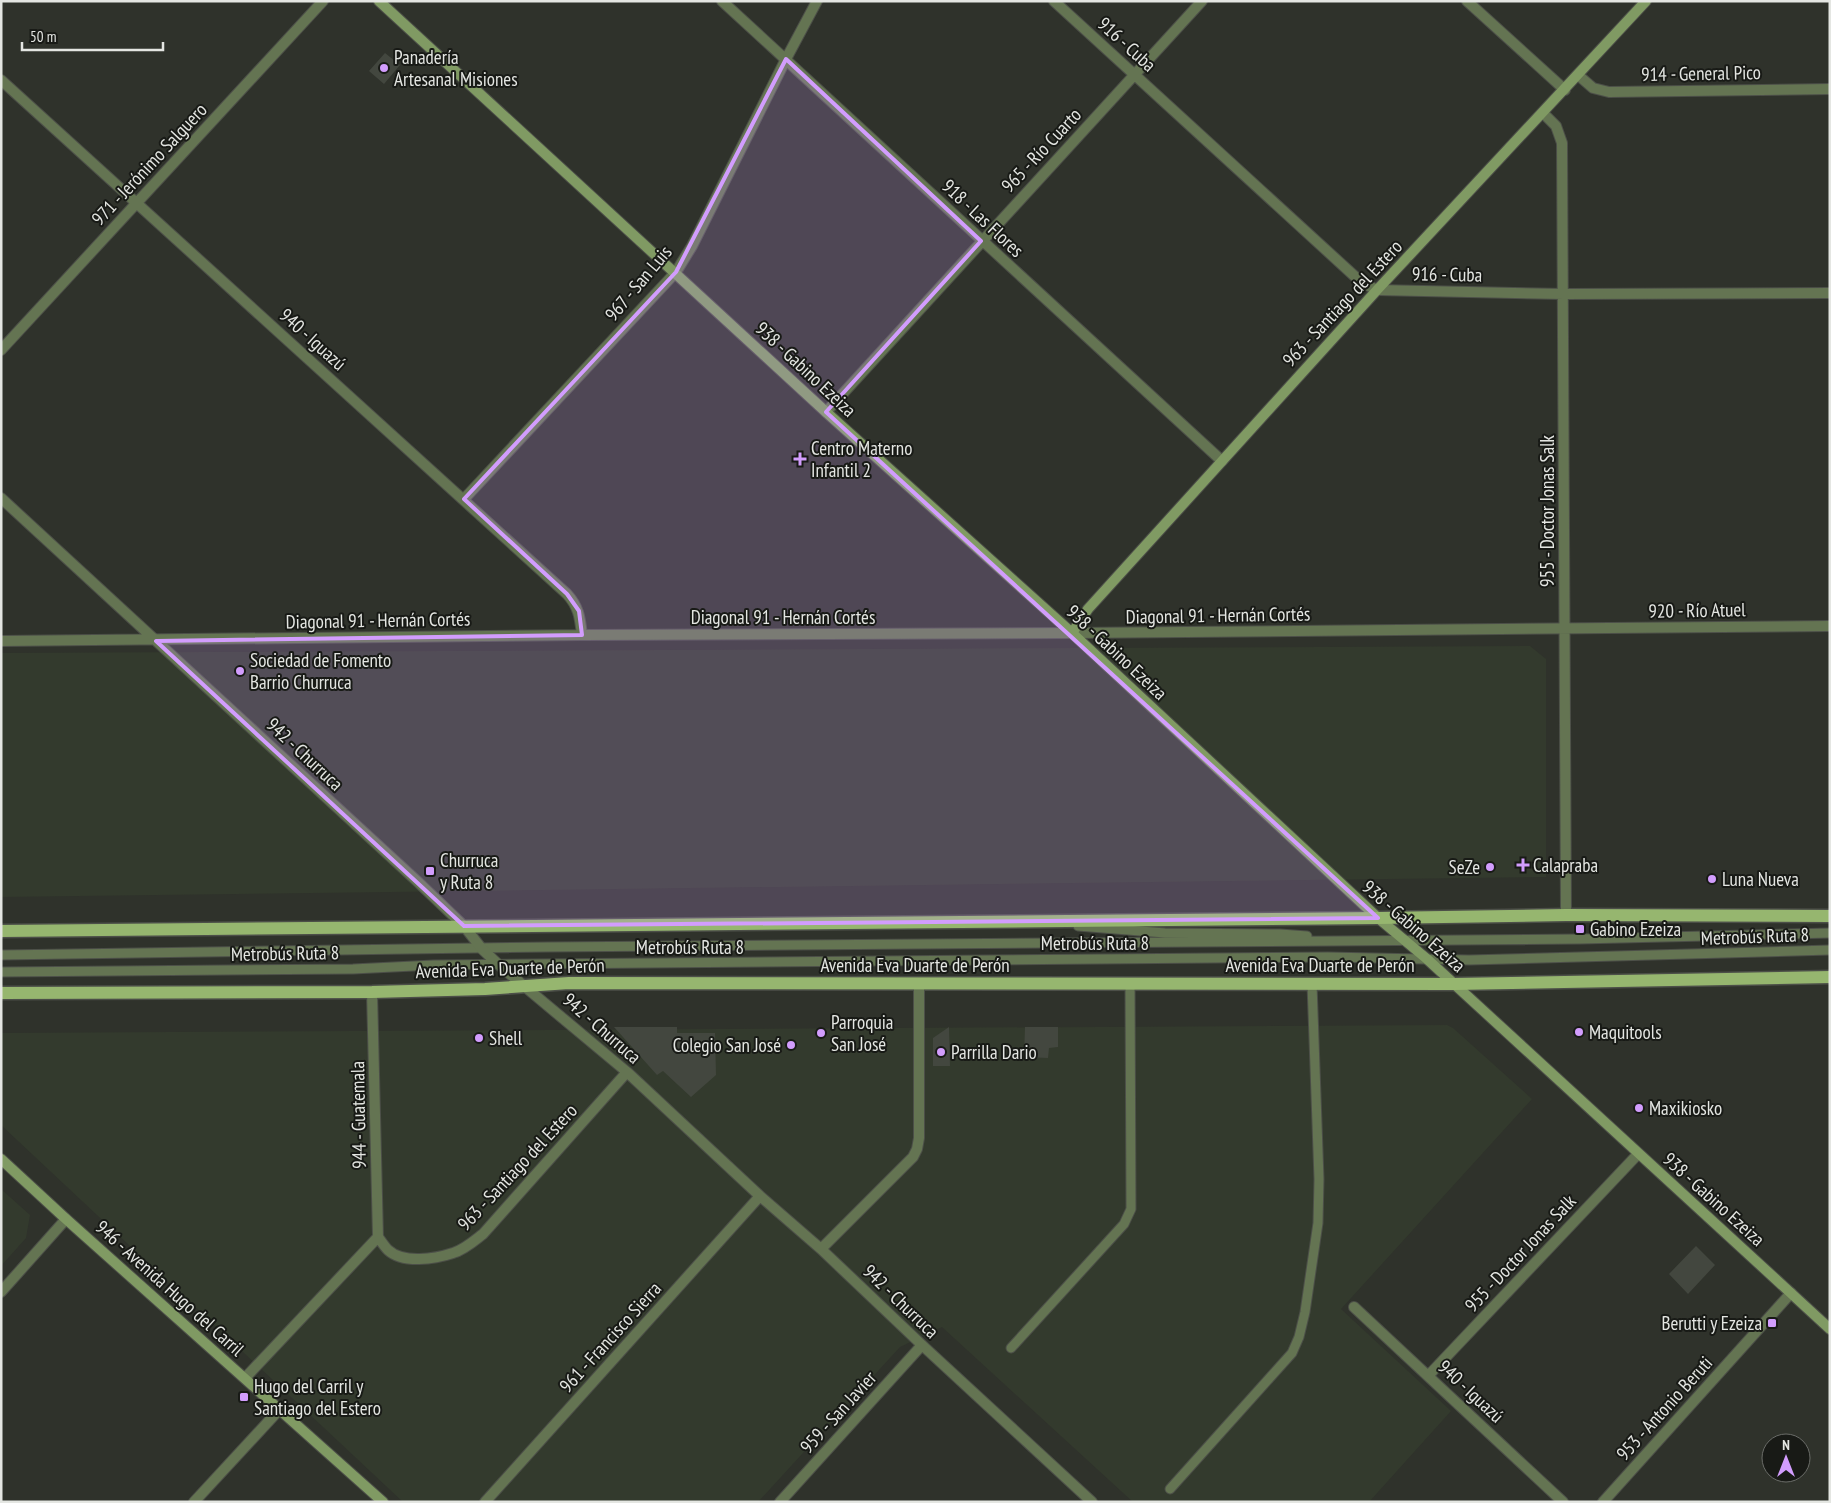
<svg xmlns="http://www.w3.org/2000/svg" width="1831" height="1503" font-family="'PT Sans Narrow',sans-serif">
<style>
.built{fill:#333a2d}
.building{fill:#43473f}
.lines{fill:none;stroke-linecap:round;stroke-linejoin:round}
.lane-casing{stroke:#4c4f48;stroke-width:11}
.street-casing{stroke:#4c4f48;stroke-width:12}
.secondary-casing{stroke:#4c4f48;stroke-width:12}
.primary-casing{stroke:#4c4f48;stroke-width:15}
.lane{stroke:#647452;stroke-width:9}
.street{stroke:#647452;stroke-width:10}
.secondary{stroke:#809a63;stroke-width:10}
.primary{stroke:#96b66f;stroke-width:12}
.marked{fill:#d29dfd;fill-opacity:0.2;stroke:#d29dfd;stroke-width:4;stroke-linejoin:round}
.poi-dot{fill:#d29dfd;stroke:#181a16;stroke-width:2}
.labels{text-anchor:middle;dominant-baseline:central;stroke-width:4;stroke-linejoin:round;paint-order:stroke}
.street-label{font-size:19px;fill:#e4e6e2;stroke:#181a16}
.poi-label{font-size:19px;fill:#e4e6e2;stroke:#181a16;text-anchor:start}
</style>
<rect width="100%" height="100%" fill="#2f322b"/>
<!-- built -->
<path class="built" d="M1530,646L1546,659V877L1,897V653Z
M1447,1025L1453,1028L1532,1099L1341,1309L1451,1411L1369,1502H1133L942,1327L900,1347L758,1502H403L1,1125V1033Z
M1,1189L30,1215L26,1238L1,1266Z"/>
<!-- building -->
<path class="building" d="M385,53L400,65L384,84L369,71Z
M614,1027H677V1033H715L716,1075L691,1097L663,1071L657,1075Z
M949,1027L950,1066H933V1038Z
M1025,1027H1058V1047L1049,1048L1048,1058L1024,1057Z
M1696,1246L1715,1265L1688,1294L1669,1274Z"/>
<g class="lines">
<!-- lane casing -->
<g class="lane-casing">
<path id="lane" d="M1078,926L1165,933L1280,934L1307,936
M1,955L548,947L1580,939L1830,933
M1,972L353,969L434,965L1328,957L1469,960L1830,950
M1011,1348L1124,1224L1131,1209L1130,984
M1170,1489L1292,1353L1299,1337L1305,1312L1318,1223L1319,1179L1312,984"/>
</g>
<!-- street casing -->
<g class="street-casing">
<path id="street" d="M722,1L1222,461
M1054,1L1361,282L1377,290L1564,294L1830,293
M1467,1L1565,90
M1578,75L1593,88L1609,92L1830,89
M1,80L567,594C579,607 580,618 582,635
M1543,113L1556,126L1562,143L1566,915
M1,350L323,1
M826,412L1202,1
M1,498L418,882L464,926L482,949L499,965L627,1072L760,1196L821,1249L922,1345L1092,1502
M464,499L676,272L692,246L786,59L817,1
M1,641L582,635L1072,633L1830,626
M372,992L378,1237
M378,1237C381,1241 384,1246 388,1250C403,1264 435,1259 453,1253C464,1250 474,1241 483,1234L627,1072
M821,1249L913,1157L917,1149L919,1138V984
M1,1292L66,1219
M1354,1307L1563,1502
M1428,1376L1638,1154
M245,1378L378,1237
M194,1502L279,1410
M485,1502L760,1196
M780,1502L922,1345
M1603,1502L1791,1293"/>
</g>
<!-- secondary casing -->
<g class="secondary-casing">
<path id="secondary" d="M379,1L826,412L1072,633L1378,918L1427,959L1830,1329
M1072,633L1088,609L1377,290L1646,1
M1,1159L66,1219L383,1502"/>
</g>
<!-- primary casing -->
<g class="primary-casing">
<path id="primary" d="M1,931L1378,918L1566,915L1830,916
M1,993L372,992L485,989L569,983L1454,984L1830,977"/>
</g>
<!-- lane -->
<use href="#lane" class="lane"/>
<!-- street -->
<use href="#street" class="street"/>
<!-- secondary -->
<use href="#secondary" class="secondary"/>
<!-- primary -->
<use href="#primary" class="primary"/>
</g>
<!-- marked area -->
<path class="marked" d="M786,59L981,241L826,412L1378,918L464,926L156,641L582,635L579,611L567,594L464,499L676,272Z"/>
<!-- markers -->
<g class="poi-dot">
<circle cx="384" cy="68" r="5"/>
<path d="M797.5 451.5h5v5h5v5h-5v5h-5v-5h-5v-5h5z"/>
<circle cx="240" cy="671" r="5"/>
<path d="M1520.5 857.5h5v5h5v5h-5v5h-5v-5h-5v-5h5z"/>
<circle cx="1490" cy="867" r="5"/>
<rect x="425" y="866" width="10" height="10" rx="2.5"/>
<circle cx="1712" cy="879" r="5"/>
<rect x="1575" y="924" width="10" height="10" rx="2.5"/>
<circle cx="1579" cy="1032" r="5"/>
<circle cx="821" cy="1033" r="5"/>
<circle cx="479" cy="1038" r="5"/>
<circle cx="791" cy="1045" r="5"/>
<circle cx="941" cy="1052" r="5"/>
<circle cx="1639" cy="1108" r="5"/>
<rect x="1767" y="1318" width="10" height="10" rx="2.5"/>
<rect x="239" y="1392" width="10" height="10" rx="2.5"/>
</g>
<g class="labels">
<!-- street labels -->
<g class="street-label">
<text transform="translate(1127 44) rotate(42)">916 - Cuba</text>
<text transform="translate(1701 73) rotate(-1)">914 - General Pico</text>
<text transform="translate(1041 150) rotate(-47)">965 - Río Cuarto</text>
<text transform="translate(149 164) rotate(-47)">971 - Jerónimo Salguero</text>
<text transform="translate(983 218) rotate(43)">918 - Las Flores</text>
<text transform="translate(1447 274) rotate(1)">916 - Cuba</text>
<text transform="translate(638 283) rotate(-50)">967 - San Luis</text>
<text transform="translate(1342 303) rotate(-47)">963 - Santiago del Estero</text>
<text transform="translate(313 339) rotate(42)">940 - Iguazú</text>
<text transform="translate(806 369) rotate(43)">938 - Gabino Ezeiza</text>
<text transform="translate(1547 511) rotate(-90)">955 - Doctor Jonas Salk</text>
<text transform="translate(1697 610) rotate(-1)">920 - Río Atuel</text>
<text transform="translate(1218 615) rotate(-1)">Diagonal 91 - Hernán Cortés</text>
<text x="783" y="617">Diagonal 91 - Hernán Cortés</text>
<text transform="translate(378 620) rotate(-1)">Diagonal 91 - Hernán Cortés</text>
<text transform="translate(1117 652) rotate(43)">938 - Gabino Ezeiza</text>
<text transform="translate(305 754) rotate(43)">942 - Churruca</text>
<text transform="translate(1414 926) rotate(41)">938 - Gabino Ezeiza</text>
<text transform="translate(1755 936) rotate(-2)">Metrobús Ruta 8</text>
<text x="1095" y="943">Metrobús Ruta 8</text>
<text x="690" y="947">Metrobús Ruta 8</text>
<text transform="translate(285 953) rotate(-1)">Metrobús Ruta 8</text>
<text x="915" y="965">Avenida Eva Duarte de Perón</text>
<text x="1320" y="965">Avenida Eva Duarte de Perón</text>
<text transform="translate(510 968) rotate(-2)">Avenida Eva Duarte de Perón</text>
<text transform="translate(602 1028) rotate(41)">942 - Churruca</text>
<text transform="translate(358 1115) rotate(-91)">944 - Guatemala</text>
<text transform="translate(517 1167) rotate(-47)">963 - Santiago del Estero</text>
<text transform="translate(1714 1199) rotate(42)">938 - Gabino Ezeiza</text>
<text transform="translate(1520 1253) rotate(-47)">955 - Doctor Jonas Salk</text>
<text transform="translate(170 1288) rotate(42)">946 - Avenida Hugo del Carril</text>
<text transform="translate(901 1301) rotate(44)">942 - Churruca</text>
<text transform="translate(610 1337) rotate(-48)">961 - Francisco Sierra</text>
<text transform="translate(1471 1391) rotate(43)">940 - Iguazú</text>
<text transform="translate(1664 1408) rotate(-48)">953 - Antonio Beruti</text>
<text transform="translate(838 1412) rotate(-48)">959 - San Javier</text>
</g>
<!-- poi labels -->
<g class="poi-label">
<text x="394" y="57">Panadería<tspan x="394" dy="22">Artesanal Misiones</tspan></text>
<text x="811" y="448">Centro Materno<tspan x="811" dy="22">Infantil 2</tspan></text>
<text x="250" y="660">Sociedad de Fomento<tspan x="250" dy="22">Barrio Churruca</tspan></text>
<text x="440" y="860">Churruca<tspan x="440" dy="22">y Ruta 8</tspan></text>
<text x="1533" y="865">Calapraba</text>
<text x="1480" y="867" text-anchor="end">SeZe</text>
<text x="1722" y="879">Luna Nueva</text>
<text x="1590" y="929">Gabino Ezeiza</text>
<text x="831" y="1022">Parroquia<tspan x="831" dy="22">San José</tspan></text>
<text x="1589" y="1032">Maquitools</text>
<text x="489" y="1038">Shell</text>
<text x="781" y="1045" text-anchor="end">Colegio San José</text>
<text x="951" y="1052">Parrilla Dario</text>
<text x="1649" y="1108">Maxikiosko</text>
<text x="1762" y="1323" text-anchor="end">Berutti y Ezeiza</text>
<text x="254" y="1386">Hugo del Carril y<tspan x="254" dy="22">Santiago del Estero</tspan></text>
</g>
</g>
<!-- border -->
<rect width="1831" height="1503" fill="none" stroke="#e4e6e2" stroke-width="5"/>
<!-- north arrow -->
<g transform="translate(1786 1458)"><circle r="24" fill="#181a16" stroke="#6a6c68"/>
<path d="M0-4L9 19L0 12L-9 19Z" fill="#d29dfd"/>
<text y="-8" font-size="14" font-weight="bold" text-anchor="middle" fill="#e4e6e2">N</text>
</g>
<!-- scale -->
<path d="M22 42v8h141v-8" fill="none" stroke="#e4e6e2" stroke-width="2.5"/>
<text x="30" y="42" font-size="15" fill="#e4e6e2" stroke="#181a16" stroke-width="4" paint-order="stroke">50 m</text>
</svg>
